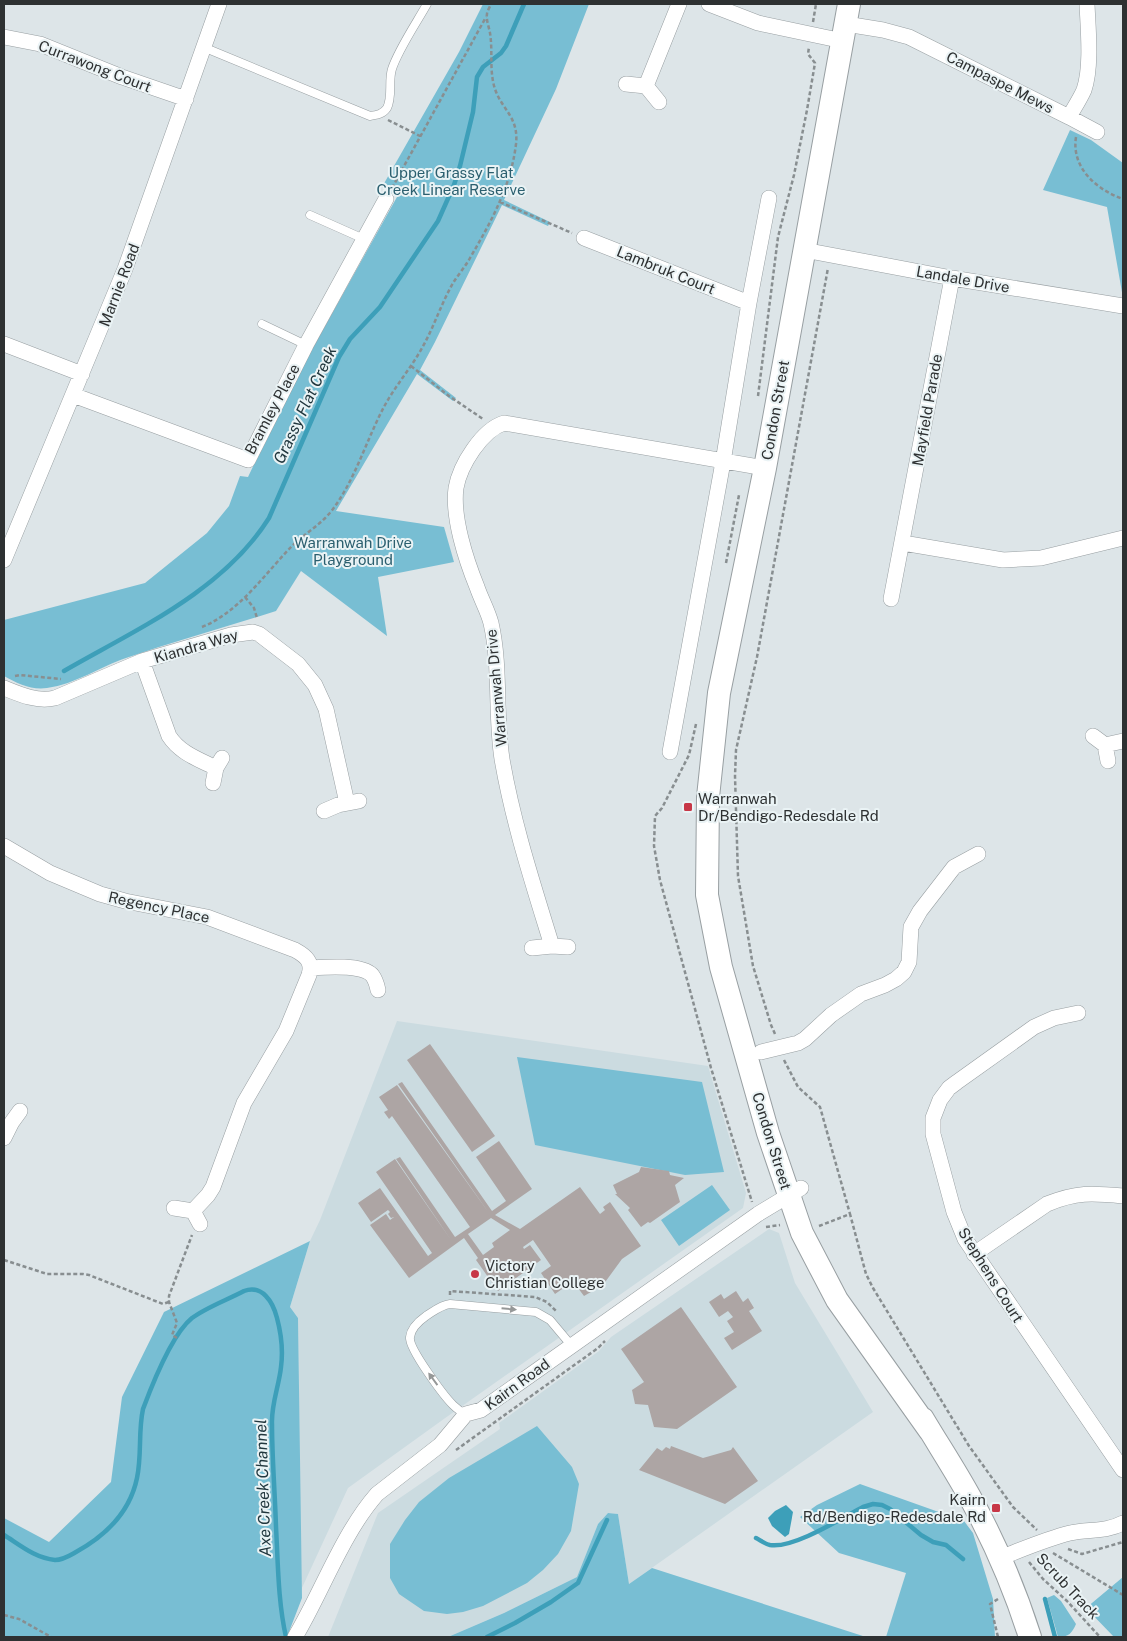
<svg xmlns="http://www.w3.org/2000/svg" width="1127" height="1641" font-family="'Public Sans',sans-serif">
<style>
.built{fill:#cbdbe0}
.green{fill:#78bed3}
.water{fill:#3d9fb9}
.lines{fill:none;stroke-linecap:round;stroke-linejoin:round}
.stream{stroke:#3d9fb9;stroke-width:4.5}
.building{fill:#ada5a4;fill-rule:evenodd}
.lane-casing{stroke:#989fa2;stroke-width:9}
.street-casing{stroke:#989fa2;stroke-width:16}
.secondary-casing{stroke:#989fa2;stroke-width:24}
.path{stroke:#888e90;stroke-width:2.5;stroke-dasharray:4 2.5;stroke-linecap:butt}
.lane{stroke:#fff;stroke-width:8}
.street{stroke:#fff;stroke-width:15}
.secondary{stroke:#fff;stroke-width:22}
.oneway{fill:#969898}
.poi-dot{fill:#c73747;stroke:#eaf3f5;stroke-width:2}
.labels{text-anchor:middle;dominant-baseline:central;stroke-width:4;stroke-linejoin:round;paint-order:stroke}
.street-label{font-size:15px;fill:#2e3132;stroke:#eaf3f5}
.park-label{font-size:15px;fill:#2b5f6f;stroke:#eaf3f5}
.poi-label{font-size:15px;fill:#2e3132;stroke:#eaf3f5;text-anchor:start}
.water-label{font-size:16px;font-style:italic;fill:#21373e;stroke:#eaf3f5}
</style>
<rect width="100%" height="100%" fill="#dde5e8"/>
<!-- built -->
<path class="built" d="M397,1021L708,1066L746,1193L743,1208L448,1416L348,1488L301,1590L298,1318L290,1307L310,1241L320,1220Z
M769,1229L779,1233L795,1283L873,1412L629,1584L618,1514L608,1513L598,1524L577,1577L504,1613L448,1637H328L378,1513L500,1429L499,1423L599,1351L611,1337Z"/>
<!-- green -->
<path class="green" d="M483,4H589L556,89L504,200L550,222L548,226L502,205L435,342L420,370L456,398L453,401L417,374L336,511L444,527L454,562L378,577L387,636L301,571L276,611C226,627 175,641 126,658C99,667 76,684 47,688C31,690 18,684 4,676V620L145,583L207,533L229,506L240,476L248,477L290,389L397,197L382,187L459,52Z
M1070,130L1091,140L1123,163V298L1107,207L1043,190Z
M517,1057L702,1082L724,1172L685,1175L535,1145Z
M712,1185L730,1210L679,1246L661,1220Z
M310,1241L290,1307L298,1318L302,1598L287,1637H4V1518L49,1542L111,1482L122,1397L164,1312Z
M537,1426L572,1467L579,1484L571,1531L558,1554L543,1570L527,1583L483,1606L463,1612L447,1614L424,1611L399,1594L390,1578V1544L405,1520L419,1502L449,1478Z
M860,1484L964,1521L973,1533L993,1599L995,1637H886L906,1573L839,1553L800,1517L817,1505Z
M608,1513L618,1514L629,1584L652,1568L866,1637H448L504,1613L577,1577L598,1524Z
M1123,1577V1637H1114L1086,1608Z
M1054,1595L1061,1601L1076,1624C1072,1633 1069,1637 1058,1637L1047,1598Z"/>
<!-- water -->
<path class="water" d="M786,1505L793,1512L789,1534L785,1537L772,1526L768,1518L775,1511Z"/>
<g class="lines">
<!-- stream -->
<path class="stream" d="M64,671C137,629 223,591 269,518L339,357L350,339L380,307L438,221L454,185L460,166L473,112L477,77L483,67L501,53L506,46L524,4
M4,1535C20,1545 35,1558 55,1560C63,1560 69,1556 76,1552C105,1536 130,1512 137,1478C142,1455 138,1432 143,1409C152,1385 172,1334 192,1318C207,1307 227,1300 244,1291C262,1284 273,1302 277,1318C281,1333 283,1352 281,1367C279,1386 271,1405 272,1424C272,1458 275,1493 276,1527C278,1563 278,1602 286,1637
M756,1538C760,1540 765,1544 770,1545C793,1549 842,1518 863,1507L873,1504L882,1505L890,1509L921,1535L933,1542L946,1545L963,1559
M1045,1599L1055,1637
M487,1637L515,1623L551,1602L578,1583L607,1520"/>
</g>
<!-- building -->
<path class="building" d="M430,1044L495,1136L472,1152L407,1060Z
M402,1082L492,1211L506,1201L476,1157L499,1141L532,1189L495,1215L520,1229L580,1187L600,1214L605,1210L603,1207L610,1202L641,1246L622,1259L603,1285L584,1296L575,1284L567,1289L565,1287L555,1294L541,1273L551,1266L533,1240L523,1247L524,1249L530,1245L541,1260L498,1291L476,1260L478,1258L464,1238L409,1278L370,1225L386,1214L390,1220L394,1217L391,1218L388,1214L390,1212L388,1210L371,1222L358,1203L380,1188L428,1256L432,1253L376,1172L395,1159L451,1240L396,1159L400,1157L455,1237L470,1227L392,1116L389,1119L384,1112L388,1110L379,1097L397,1085L489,1213L398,1084ZM491,1218L510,1230L492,1243L494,1247L483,1255L468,1234Z
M641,1167L669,1171L670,1175L684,1178L675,1185L680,1202L650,1223L648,1222L641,1227L628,1210L630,1208L615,1194H617L613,1185L639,1172Z
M736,1291L743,1302L748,1298L754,1308L749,1311L762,1331L732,1350L724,1338L734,1332L727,1321L733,1317L728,1311L719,1317L709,1302L721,1294L724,1299Z
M681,1307L737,1387L677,1429L654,1427L648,1405L635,1404L632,1390L644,1382L621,1349Z
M671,1446L703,1458L731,1450L733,1447L758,1481L725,1504L639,1470L657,1448L662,1451L666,1447L670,1449Z"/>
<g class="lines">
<!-- lane casing -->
<g class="lane-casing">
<path id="lane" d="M203,47L370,116C377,115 383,114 387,108C393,96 388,81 392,69C398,50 417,22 427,4
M310,215L364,239
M262,324L306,345
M466,1414C461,1412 457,1409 453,1405C444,1396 408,1348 410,1337C411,1328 419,1321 426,1316C434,1311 441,1305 450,1304L536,1312L550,1320L571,1345"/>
</g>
<!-- street casing -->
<g class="street-casing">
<path id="street" d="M709,4L758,23L843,41
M846,24L883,30L909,37L1069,117C1074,108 1080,99 1084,90C1092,67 1088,28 1087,4
M4,37L40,44L122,77L186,99
M626,84L646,86L659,102
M646,86L679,4
M1069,117L1097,132
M584,238L749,303
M804,250L952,278L1123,306
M4,344L82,374
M73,395L248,460L306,345L386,199
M903,543L1003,560L1041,558L1123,538
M4,560L125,269L219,4
M891,599L952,278
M142,661L169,736C180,753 198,759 216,768
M4,688C21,695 37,702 55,698L142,661L231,635L253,632L259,634L298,664L315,685L326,709L347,803
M1093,736L1105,745L1108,761
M1105,745L1123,741
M670,752L723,462L749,303L769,198
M213,783L216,768L222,758
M324,811L338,805L359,801
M4,846L50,873L100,894L125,901L207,917L295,950C306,956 313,962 309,975L286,1031L244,1103L213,1187L208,1195L193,1211
M568,947L552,946C533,884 513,823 502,759C495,714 501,667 491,623C488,611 481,599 477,587C466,560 452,517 456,488C460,465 482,430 504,423L765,468
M532,948L552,946
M310,968C325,967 361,964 372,975C375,979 377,985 378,990
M1078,1013L1054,1018L1034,1027L957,1082L949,1088L940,1100L933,1118V1134L954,1212L965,1239L1123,1470
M761,1052L798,1043L805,1039L831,1015L861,994L885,985L896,979L904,972L909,962L911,927L920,911L954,867L978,854
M4,1138L12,1122L20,1111
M174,1208L193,1211L200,1224
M974,1254L1047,1204C1076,1192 1092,1193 1123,1196
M1000,1558C1023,1549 1046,1539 1070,1533C1088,1529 1106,1532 1123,1523
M295,1637C322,1592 342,1534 377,1494L440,1445L466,1414L481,1410L758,1214L801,1188"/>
</g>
<!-- secondary casing -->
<g class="secondary-casing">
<path id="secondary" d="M849,4L765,468L719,693L708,797L707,895L721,967L768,1133L802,1233L837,1300L930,1431
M923,1419C939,1446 957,1473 972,1501C996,1545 1015,1590 1030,1637"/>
</g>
<!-- path -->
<path class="path" d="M813,22L816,4
M388,120L420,136
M1076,137C1071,168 1097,190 1123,199
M392,188L486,17
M500,202L572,233
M411,366L449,396L483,419
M758,396L778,237L794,175L807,110L815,63L808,54L809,47
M726,563L739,495
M245,597L254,608L257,618
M202,627C239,612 264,575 291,547C304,534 322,524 333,509C356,478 367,438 385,405C396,385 411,368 422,348C434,327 441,304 453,283C458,275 465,267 470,258C491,222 511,186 516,144C519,117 502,110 495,89C489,71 493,51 490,33C489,27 486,20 487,14C487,11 490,7 491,4
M15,676L20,675L61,679
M696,724L689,755L662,808L655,816L654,846L660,880L711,1068L752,1202
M775,1034L771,1025L753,966L738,876L735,776L736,750L757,657L828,268
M784,1060L798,1087L820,1107L850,1214
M819,1226L850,1214L866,1274L873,1288L969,1446L1013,1507L1037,1530
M766,1227L780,1225
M4,1260L47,1274H83L89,1275L163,1304L169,1302
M450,1295V1291L535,1297L547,1302L557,1312
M177,1338L172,1335L177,1323L169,1302V1296L192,1235
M456,1450L598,1348L605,1341
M1068,1549L1082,1554L1123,1542
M1053,1553L1123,1595
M1029,1562L1043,1579L1067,1601L1100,1637
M998,1599L990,1604L998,1637
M4,1615L19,1619L51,1637"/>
<!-- lane -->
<use href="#lane" class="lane"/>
<!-- street -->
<use href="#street" class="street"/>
<!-- secondary -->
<use href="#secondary" class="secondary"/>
</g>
<!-- one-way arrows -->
<defs><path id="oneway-solid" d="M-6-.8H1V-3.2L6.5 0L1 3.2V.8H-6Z" transform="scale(1.25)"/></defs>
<g class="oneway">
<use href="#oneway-solid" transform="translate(509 1309) rotate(6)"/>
<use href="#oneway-solid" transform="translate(433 1379) rotate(-126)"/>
</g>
<!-- markers -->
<g class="poi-dot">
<rect x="683" y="802" width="10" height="10" rx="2.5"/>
<circle cx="475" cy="1274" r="5"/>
<rect x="991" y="1503" width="10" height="10" rx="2.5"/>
</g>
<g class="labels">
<!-- street labels -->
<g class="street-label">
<text transform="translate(95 66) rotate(21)">Currawong Court</text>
<text transform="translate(1000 82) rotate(27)">Campaspe Mews</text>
<text transform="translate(666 270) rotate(22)">Lambruk Court</text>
<text transform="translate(963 279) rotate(10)">Landale Drive</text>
<text transform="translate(119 285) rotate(-69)">Marnie Road</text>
<text transform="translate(272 409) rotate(-62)">Bramley Place</text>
<text transform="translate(775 410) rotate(-80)">Condon Street</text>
<text transform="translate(927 410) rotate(-80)">Mayfield Parade</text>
<text transform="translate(196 646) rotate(-16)">Kiandra Way</text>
<text transform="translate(496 688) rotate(-95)">Warranwah Drive</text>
<text transform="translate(159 907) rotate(12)">Regency Place</text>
<text transform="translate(772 1141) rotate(73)">Condon Street</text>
<text transform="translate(991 1275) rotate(58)">Stephens Court</text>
<text transform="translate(517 1384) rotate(-36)">Kairn Road</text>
<text transform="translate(1068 1586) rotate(47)">Scrub Track</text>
</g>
<!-- park labels -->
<g class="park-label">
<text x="451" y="172">Upper Grassy Flat<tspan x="451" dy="17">Creek Linear Reserve</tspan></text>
<text x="353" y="542">Warranwah Drive<tspan x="353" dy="17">Playground</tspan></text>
</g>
<!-- poi labels -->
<g class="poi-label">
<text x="698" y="798">Warranwah<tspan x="698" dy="17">Dr/Bendigo-Redesdale Rd</tspan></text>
<text x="485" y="1265">Victory<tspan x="485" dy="17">Christian College</tspan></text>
<text x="986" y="1499" text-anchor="end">Kairn<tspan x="986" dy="17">Rd/Bendigo-Redesdale Rd</tspan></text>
</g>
<!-- water labels -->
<g class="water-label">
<text transform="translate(305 405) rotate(-65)">Grassy Flat Creek</text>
<text transform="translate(263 1488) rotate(-92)">Axe Creek Channel</text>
</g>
</g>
<!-- border -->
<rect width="1127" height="1641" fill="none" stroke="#2e3132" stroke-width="10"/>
</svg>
